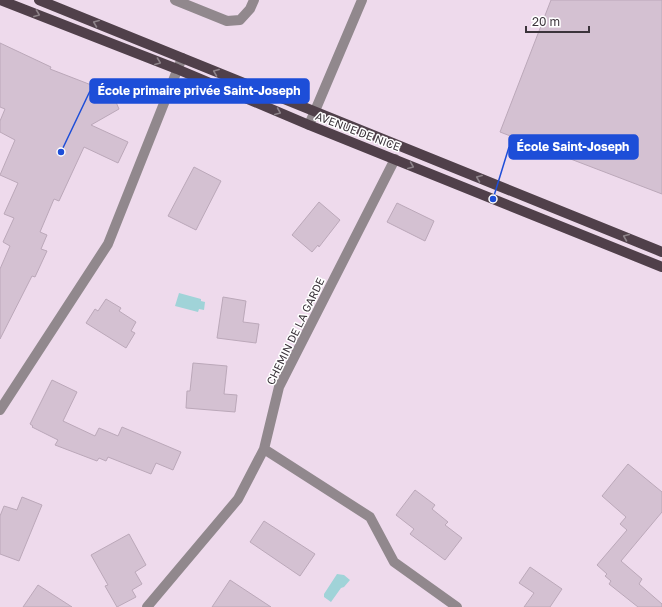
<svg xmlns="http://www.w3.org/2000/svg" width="662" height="607" font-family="'Golos Text',sans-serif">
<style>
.water{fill:#a0d3d8}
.building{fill:#d4c1d2;stroke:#bba8b9}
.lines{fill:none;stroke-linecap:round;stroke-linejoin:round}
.minor{stroke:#91888d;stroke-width:10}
.major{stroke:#50404a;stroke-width:10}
.oneway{stroke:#8d8389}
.labels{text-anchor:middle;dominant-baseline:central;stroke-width:3;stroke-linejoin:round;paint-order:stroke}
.street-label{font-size:11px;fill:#3b343b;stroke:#fff}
.leader{fill:none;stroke:#1d4ed8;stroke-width:1.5}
.callout-dot{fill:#1d4ed8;stroke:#fff;stroke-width:1.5}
.callout{fill:#1d4ed8;stroke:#1d4ed8;stroke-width:1.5}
.callout-label{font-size:12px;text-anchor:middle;font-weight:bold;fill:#fff}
</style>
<rect width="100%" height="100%" fill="#eedaec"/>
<!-- water -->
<path class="water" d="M179,293L201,299V301L205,302L204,310L199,309L198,312L175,306Z
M337,574L344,575L350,580L344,587L341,588L331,602L324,597V594Z"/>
<!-- building -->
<path class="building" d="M551,0H662V194L500,132Z
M0,43L51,67L50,69L112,93L119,109L91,125L128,142L118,163L84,147L59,201L54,199L40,232L47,235L41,249L47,251L35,277L32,276L0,339V269L10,246L3,242L14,218L4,214L18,183L0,175L15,140L0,132V121L5,109L0,107Z
M194,167L221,181L196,230L168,216Z
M319,202L340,220L319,247L318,245L312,252L292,235Z
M397,203L434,221L425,241L387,222Z
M223,297L246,301L243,322L259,324L256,343L217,338Z
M106,299L121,308L119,311L136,322L131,331L135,333L126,348L86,323L95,309L98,311Z
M193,363L227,366L224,394L237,395L235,412L186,408L187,391H190Z
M52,380L77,392L63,421L95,436L99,428L118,436L122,427L181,452L173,470L156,463L151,474L108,457L106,461L99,458L97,461L55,445L58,440L32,427L33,426L30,424Z
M628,464L662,492V512L621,561L642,579L639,584L662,604V607H638L609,584L611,581L605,576L607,574L597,565L627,530L620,524L626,517L602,496Z
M415,490L435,505L432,509L448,522L445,525L462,538L445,560L410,534L414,529L396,515Z
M22,497L42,505L19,561L0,554V516L4,506L17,510Z
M264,521L315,554L300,576L250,542Z
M129,534L146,565L135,572L142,584L132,590L136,597L117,607L105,586L108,585L91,555Z
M530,567L562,589L550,607H524L534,593L519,583Z
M230,580L271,607H212Z
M38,585L72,607H23Z"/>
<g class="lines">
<!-- minor -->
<path class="minor" d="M175,0L227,21L240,20L250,9L254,0
M309,125L362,0
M0,410L108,244L182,58
M264,449L370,517L394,562L457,607
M147,607L238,499L264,449L279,387L395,159"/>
<!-- major -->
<path class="major" d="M0,0L177,69L309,125L662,267
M39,0L662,252"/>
</g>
<!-- one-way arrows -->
<defs><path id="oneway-chevron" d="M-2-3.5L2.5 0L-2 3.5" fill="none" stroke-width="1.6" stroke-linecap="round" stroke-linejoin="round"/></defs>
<g class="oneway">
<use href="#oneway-chevron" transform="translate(37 14) rotate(21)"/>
<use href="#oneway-chevron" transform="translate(96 23) rotate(-158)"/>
<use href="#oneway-chevron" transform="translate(158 62) rotate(21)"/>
<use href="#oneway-chevron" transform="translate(216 72) rotate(-158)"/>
<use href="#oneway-chevron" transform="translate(278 112) rotate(23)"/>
<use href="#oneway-chevron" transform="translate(411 166) rotate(23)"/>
<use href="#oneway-chevron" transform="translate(479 178) rotate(-158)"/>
<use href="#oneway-chevron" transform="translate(626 237) rotate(-158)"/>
</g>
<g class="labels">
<!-- street labels -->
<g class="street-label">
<text transform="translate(358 131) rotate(21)">AVENUE DE NICE</text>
<text transform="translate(295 331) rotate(-64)">CHEMIN DE LA GARDE</text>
</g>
</g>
<!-- callouts -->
<path class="leader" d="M61 152L90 91M493 199L509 147"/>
<g class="callout-dot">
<circle cx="61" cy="152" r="4"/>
<circle cx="493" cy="199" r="4"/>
</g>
<g class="callout">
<rect x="90" y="79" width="219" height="24" rx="4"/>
<rect x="509" y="135" width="129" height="24" rx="4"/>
</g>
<g class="callout-label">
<text x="199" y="95">École primaire privée Saint-Joseph</text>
<text x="573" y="151">École Saint-Joseph</text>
</g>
<!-- scale -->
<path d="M526 26v6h63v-6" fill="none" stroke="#3b343b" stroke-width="2"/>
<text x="532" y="26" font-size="12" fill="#3b343b" stroke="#ffffff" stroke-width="3" paint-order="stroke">20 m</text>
</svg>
